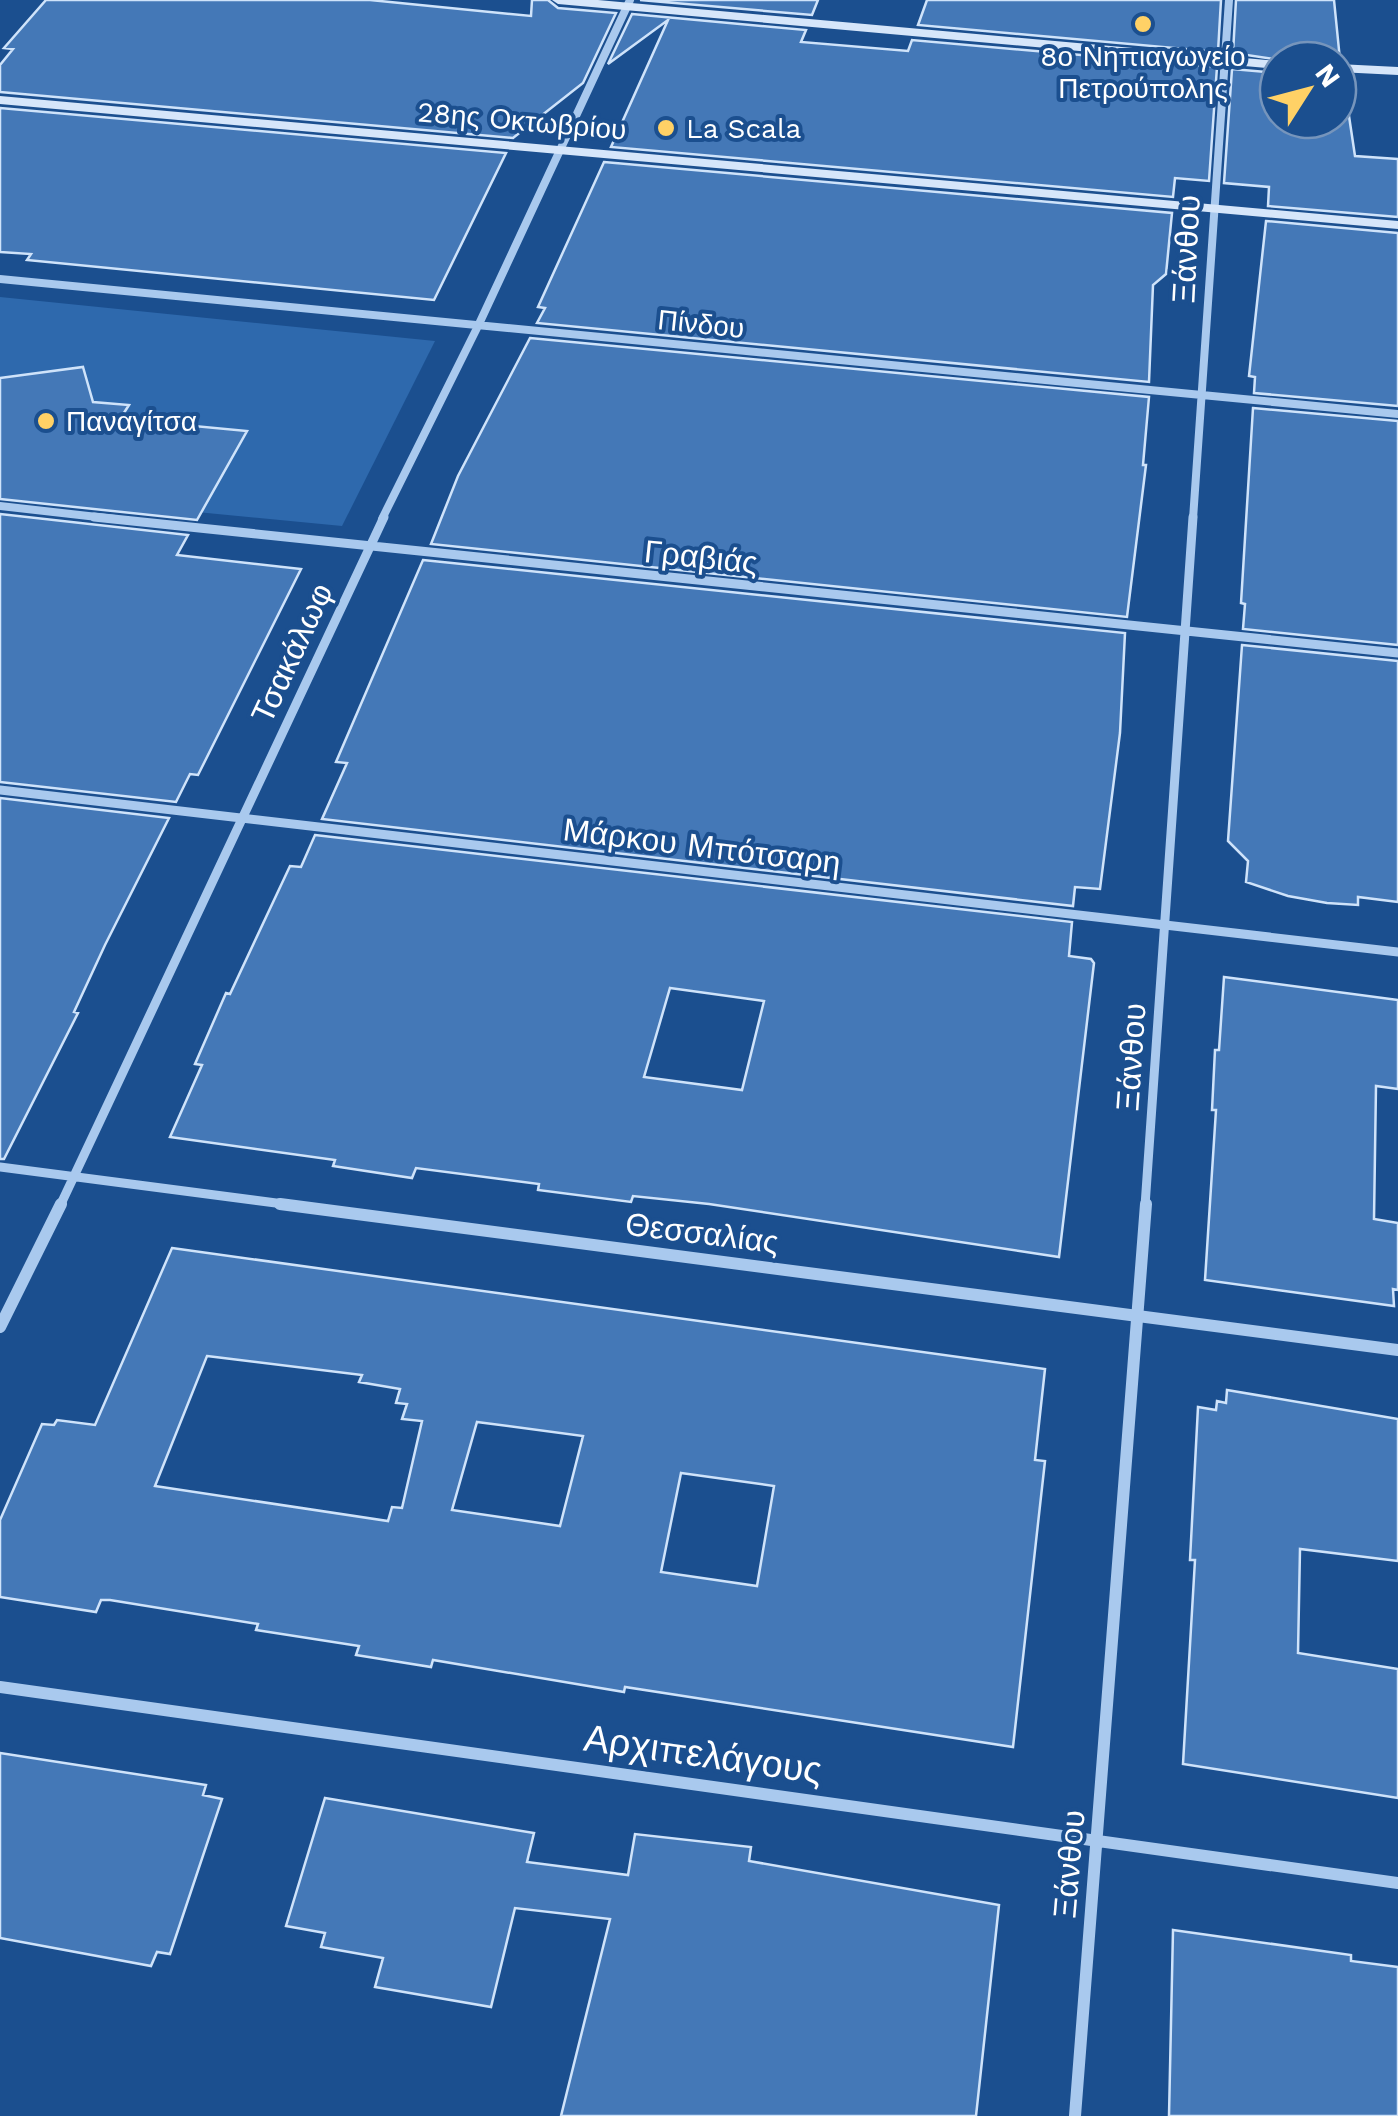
<svg xmlns="http://www.w3.org/2000/svg" width="1398" height="2116" font-family="'Work Sans',sans-serif">
<style>
.green{fill:#2e69ad}
.building{fill:#4478b7;stroke:#cfe3fa;stroke-width:2.5;fill-rule:evenodd}
.lines{fill:none;stroke-linecap:round;stroke-linejoin:round}
.street-far2{stroke:#a9c9ee;stroke-width:8}
.street-far1{stroke:#a9c9ee;stroke-width:9}
.street{stroke:#a9c9ee;stroke-width:12}
.secondary{fill:#d6e6fa;fill-rule:evenodd}
.poi-dot{fill:#ffd166;stroke:#1b4f8f;stroke-width:4}
.labels{text-anchor:middle;dominant-baseline:central;stroke-width:8;stroke-linejoin:round;paint-order:stroke}
.far-poi-label{font-size:28px;fill:#fff;stroke:#1b4f8f;text-anchor:start}
.far-street-label{font-size:28px;fill:#fff;stroke:#1b4f8f}
.street-label{font-size:32px;fill:#fff;stroke:#1b4f8f}
.near-street-label{font-size:38px;fill:#fff;stroke:#1b4f8f}
</style>
<rect width="100%" height="100%" fill="#1b4f8f"/>
<!-- green -->
<path class="green" d="M0,297L435,341L342,526L0,493Z"/>
<!-- building -->
<path class="building" d="M46,0H370L531,16L532,0H548L558,8L616,13L583,83L513,138L0,92V65L13,49L4,48Z
M640,0H818L812,15Z
M927,0H1221L1218,52L918,25Z
M1236,0H1334L1340,60H1281L1233,53Z
M632,14L806,30L801,42L908,51L912,40L1217,67L1209,181L1175,178L1173,197L611,147L668,20L608,64Z
M1232,69L1278,73V120H1338V76H1343L1355,156L1398,159V217L1268,206L1269,187L1224,183Z
M0,108L506,153L434,300L27,260L31,254L0,252Z
M604,162L1172,213L1166,274L1153,285L1149,382L537,323L545,308L538,307Z
M1266,221L1398,233V406L1254,393L1255,377L1249,376Z
M530,338L1149,397L1143,465H1146L1127,617L431,544L458,476Z
M83,367L93,402L129,405L120,419L247,431L197,520L0,499V378Z
M1253,408L1398,421V645L1243,629L1245,604L1241,603Z
M0,514L188,535L177,555L301,569L198,775L190,774L176,802L0,782Z
M423,560L1125,633L1120,733L1100,889L1075,887L1073,906L322,819L347,763L336,762Z
M1242,645L1398,661V902L1358,897V905L1327,903L1288,896L1246,882L1248,861L1228,841Z
M0,798L169,818L105,945L74,1012L78,1013L4,1159H0Z
M315,835L1072,922L1069,956L1091,959L1094,963L1059,1257L709,1204L633,1196L631,1202L538,1190L539,1184L416,1168L412,1178L333,1166L335,1160L170,1137L202,1065L195,1064L226,993L230,994L290,866L301,867ZM670,988L764,1001L742,1090L644,1077Z
M1224,977L1398,1000V1089L1376,1086L1374,1219L1398,1223V1290L1393,1289L1394,1306L1205,1280L1216,1110H1212L1215,1050H1219Z
M172,1248L1045,1369L1035,1460L1045,1461L1013,1747L625,1687L624,1692L433,1660L431,1667L356,1655L359,1646L256,1630L258,1624L110,1600H101L96,1612L0,1597V1520L42,1424L54,1425L57,1420L95,1425ZM207,1356L362,1375L359,1382L400,1389L396,1403L407,1404L402,1419L422,1421L402,1508L392,1507L388,1521L155,1486ZM477,1422L583,1436L560,1526L452,1510ZM681,1473L774,1486L757,1586L661,1572Z
M1227,1390L1398,1419V1561L1300,1549L1298,1653L1398,1669V1798L1183,1764L1195,1560H1190L1198,1407L1216,1410L1217,1401L1226,1403Z
M0,1753L206,1785L203,1795L222,1799L170,1954L157,1952L151,1966L0,1938Z
M325,1798L534,1833L527,1862L628,1875L635,1834L751,1847L749,1861L999,1905L976,2116H561L610,1919L515,1908L491,2007L375,1987L383,1958L321,1947L325,1933L286,1926Z
M1173,1930L1351,1955V1961L1398,1967V2116H1169Z"/>
<g class="lines">
<!-- street-far2 -->
<path class="street-far2" d="M0,279L1398,414
M0,506L115,519
M382,519L479,324L630,0
M1193,519L1229,0"/>
<!-- street-far1 -->
<path class="street-far1" d="M94,517L1398,653
M0,790L1398,952
M0,1167L299,1206
M60,1206L384,517
M1145,1206L1193,517"/>
<!-- street -->
<path class="street" d="M280,1204L1398,1350
M0,1327L61,1204
M0,1687L1398,1883
M1075,2116L1146,1204"/>
<!-- secondary -->
<path class="secondary" d="M552,0H598L1278,61V69L558,4Z
M1338,64L1398,67V75L1338,72Z
M0,96L1398,221V229L0,104Z"/>
</g>
<!-- markers -->
<g class="poi-dot">
<circle cx="1143" cy="24" r="10"/>
<circle cx="666" cy="128" r="10"/>
<circle cx="46" cy="421" r="10"/>
</g>
<g class="labels">
<!-- far-poi labels -->
<g class="far-poi-label">
<text x="1143" y="56" text-anchor="middle">8ο Νηπιαγωγείο<tspan x="1143" dy="32">Πετρούπολης</tspan></text>
<text x="686" y="128">La Scala</text>
<text x="66" y="421">Παναγίτσα</text>
</g>
<!-- far-street labels -->
<g class="far-street-label">
<text transform="translate(522 121) rotate(5)">28ης Οκτωβρίου</text>
<text transform="translate(701 324) rotate(6)">Πίνδου</text>
</g>
<!-- street labels -->
<g class="street-label">
<text transform="translate(1186 249) rotate(-87)">Ξάνθου</text>
<text transform="translate(701 557) rotate(6)">Γραβιάς</text>
<text transform="translate(292 653) rotate(-65)">Τσακάλωφ</text>
<text transform="translate(702 846) rotate(7)">Μάρκου Μπότσαρη</text>
<text transform="translate(1131 1057) rotate(-86)">Ξάνθου</text>
<text transform="translate(702 1233) rotate(7)">Θεσσαλίας</text>
<text transform="translate(1069 1864) rotate(-85)">Ξάνθου</text>
</g>
<!-- near-street labels -->
<g class="near-street-label">
<text transform="translate(703 1754) rotate(8)">Αρχιπελάγους</text>
</g>
</g>
<!-- north arrow -->
<g transform="translate(1308 90) rotate(54)"><circle r="48" fill="#1b4f8f" stroke="#7695bc" stroke-width="2.5"/>
<path d="M0-8L18 38L0 25L-18 38Z" fill="#ffd166"/>
<text y="-15" font-size="28" font-weight="bold" text-anchor="middle" fill="#ffffff">N</text>
</g>
</svg>
